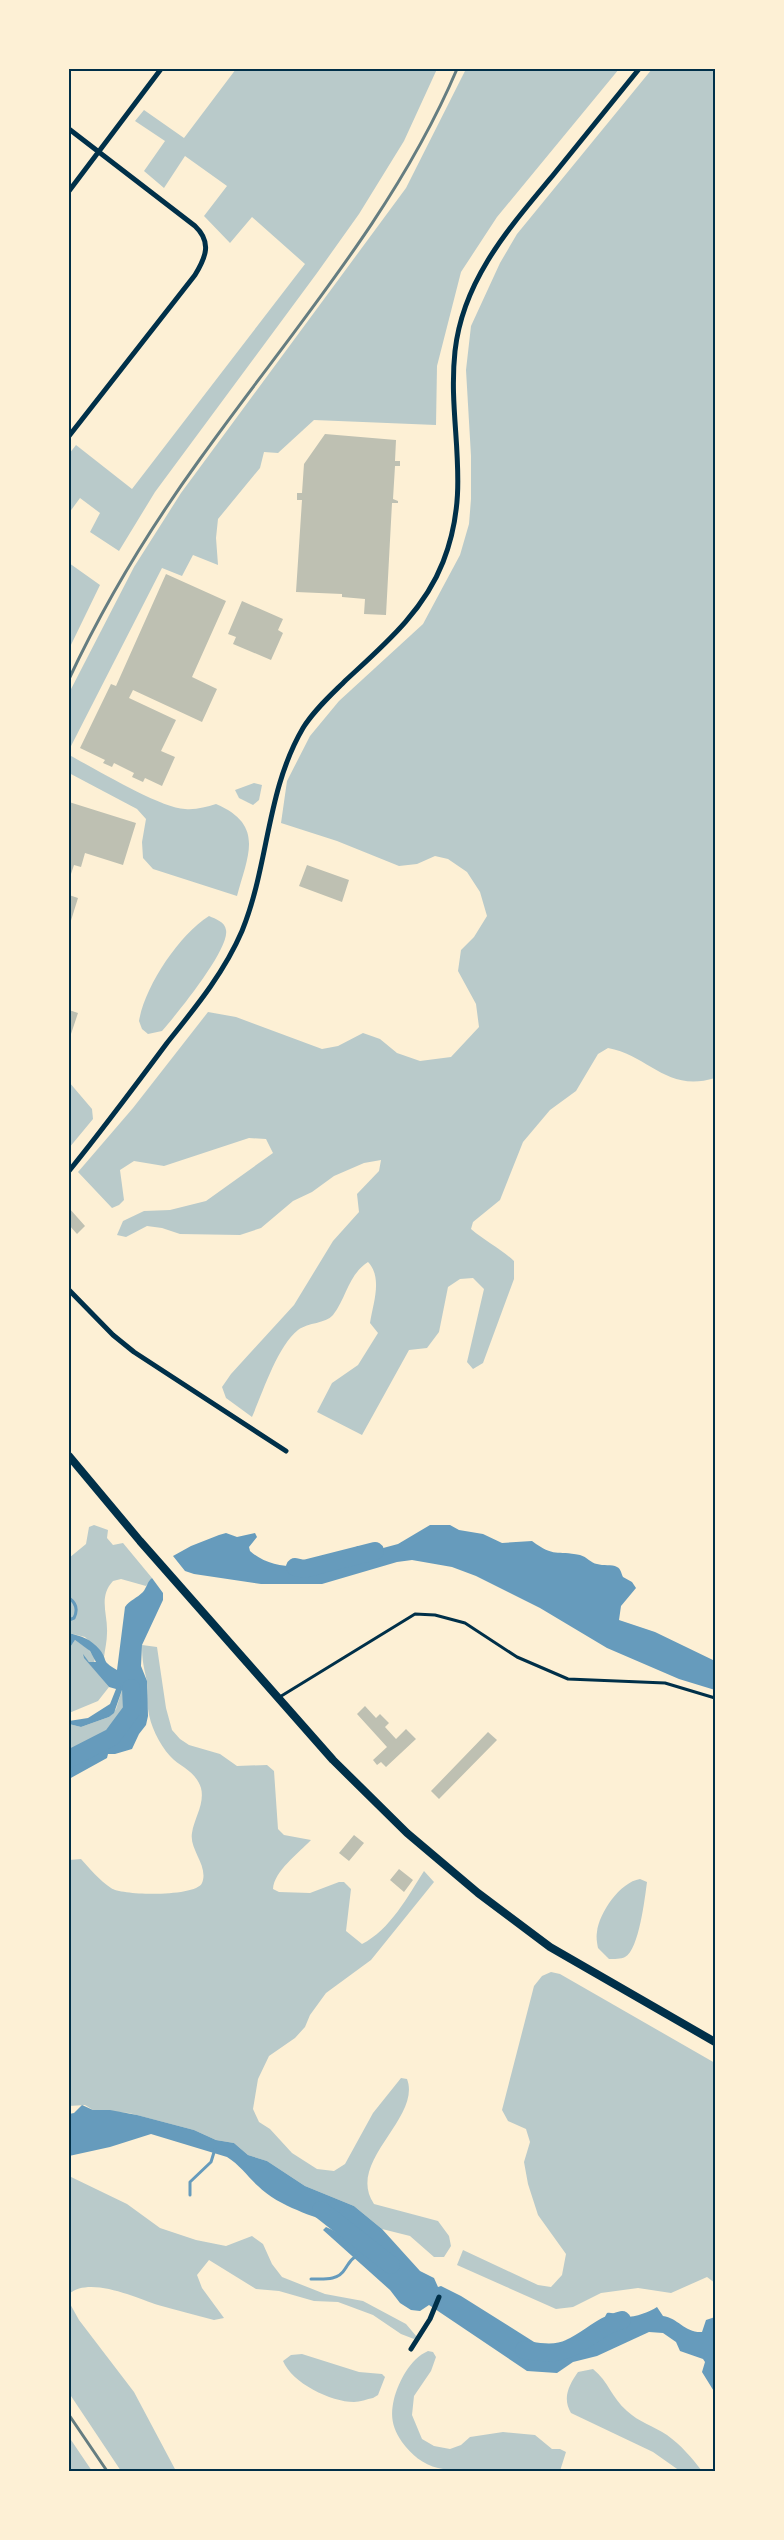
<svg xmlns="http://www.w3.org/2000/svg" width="784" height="2540" font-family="Lato,sans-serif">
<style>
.green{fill:#b9caca}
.water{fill:#669bbc}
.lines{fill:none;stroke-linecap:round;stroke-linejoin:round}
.stream{stroke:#669bbc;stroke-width:3}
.river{stroke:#669bbc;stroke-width:18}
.building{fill:#bec0b2}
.service{stroke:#003049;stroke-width:3}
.minor{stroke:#003049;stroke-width:5}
.secondary{stroke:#003049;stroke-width:8}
.rail{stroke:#657d81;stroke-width:3}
.neatline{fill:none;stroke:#003049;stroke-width:2}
</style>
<rect width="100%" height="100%" fill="#fdf0d5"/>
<!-- green -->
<path class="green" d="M236,69H437L404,141L359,214L317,273L155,492L119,551L90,532L100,513L80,498L69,513V454L76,445L132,489L305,264L252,217L230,243L204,216L227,186L185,156L164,188L144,171L165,141L135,121L144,110L184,138Z
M466,69H619L497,217L461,272L437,366L436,425L314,420L278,453L264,452L260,468L218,519L216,538L218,565L193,555L182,576L162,568L69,750V693L134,567L181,493L406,188Z
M652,69H715V1078C667,1093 650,1056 608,1048L598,1054L576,1091L550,1110L523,1142L500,1200L473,1222L471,1229C485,1241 501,1249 514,1261V1279L483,1363L473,1369L467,1362L484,1289L473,1278L460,1279L448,1287L439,1332L427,1348L409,1350L362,1435L317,1412L332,1383L358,1365L378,1333L370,1323C373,1303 383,1278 368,1262C348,1275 347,1297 333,1315C325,1324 309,1322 298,1330C277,1347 263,1392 252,1417L226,1398L222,1387L231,1374L294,1305L333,1241L359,1212L357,1194L379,1171L381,1160L364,1163L334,1176L312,1192L293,1201L261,1228L240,1235L180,1234L162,1228L147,1226L126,1237L117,1235L123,1221L144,1211L170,1210L206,1201L273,1153L266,1139L249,1138L164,1166L134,1161L120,1170L124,1200L119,1205L112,1208L78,1172L133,1108L208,1012L236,1017L322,1049L338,1046L363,1033L380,1039L397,1053L420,1061L451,1057L479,1027L476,1004L458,971L461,950L474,937L487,916L480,892L467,872L448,859L435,856L417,864L399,866L337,841L281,823L287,781L310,736L339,701L423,624L460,555L469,524L471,499V456L466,370L471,326L500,263L517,234Z
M69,563L100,585L69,649Z
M69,755C94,768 160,808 185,809C196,810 206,807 216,804C265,825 248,855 237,896L153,869L143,858L142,842L146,819L137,809L69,773Z
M254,783L262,785L259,800L253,805L239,798L235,790Z
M209,916C216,919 225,922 226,930C230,949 176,1015 162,1031L148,1034L142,1029L139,1021C145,986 179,935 209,916Z
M69,1082L92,1109L93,1119L69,1148Z
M94,1525L108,1530L107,1538L113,1545L123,1543L152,1578L146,1586L121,1579L113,1581C98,1597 108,1614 107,1633C107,1641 105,1649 104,1657L85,1637L69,1633V1558L86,1544L89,1527Z
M75,1640L88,1649L95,1658L94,1663L89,1662L82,1655L109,1687L98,1701L69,1713V1649Z
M142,1645L157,1647L166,1708L172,1730L180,1739L189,1745L220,1754L237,1766L267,1765L274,1771L278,1829L284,1835L311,1840C299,1853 274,1871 273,1889L279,1892L310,1893L339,1882H344L351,1889L346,1931L362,1944C390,1930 408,1896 424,1871L434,1882L371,1960L326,1993L310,2015L305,2027L295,2038L269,2056L258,2079L253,2109L259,2122L270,2129L292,2153L317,2169L334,2171L345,2164L373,2113L401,2078L407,2079C422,2118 345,2162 374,2204L438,2221L449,2236L451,2246L444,2257H434L410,2236L382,2229L354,2206L305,2186L267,2161L248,2155L234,2143L216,2140L194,2130L129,2113L93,2110L85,2105L69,2106V1860L81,1859C89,1868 100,1881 111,1888C122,1896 196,1897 202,1883C209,1866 189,1850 192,1833C194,1818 205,1804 201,1788C195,1770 181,1768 170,1756C159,1744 150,1725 148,1709C146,1700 148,1691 147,1682C144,1667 142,1662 142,1645Z
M122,1690H126C151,1721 90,1746 69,1756V1724L81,1727L109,1717L116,1709Z
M640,1879L647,1882C645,1897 639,1950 625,1957C621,1959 614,1959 609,1959L598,1948C597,1943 596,1937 597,1932C599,1913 620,1882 640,1879Z
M551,1972L560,1974L715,2063V2283L707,2277L671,2293L638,2288L601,2293L573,2307L556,2309L457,2265L463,2250L538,2285L551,2287L562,2275L566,2254L538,2215L528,2184L524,2162L530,2142L526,2129L508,2121L502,2110L534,1986L542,1976Z
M69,2176L127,2204L160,2228L196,2240L226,2246L252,2236L263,2244L272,2264L282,2277L325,2294L363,2301L406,2324L417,2337L414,2339L401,2334L373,2315L338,2302L314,2301L279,2291L256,2289L209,2260L197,2275L202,2288L224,2318L214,2320C195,2315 176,2310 158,2305C136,2298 90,2276 69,2294V2302L79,2320L134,2392L176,2471H121L69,2393Z
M428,2351L433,2352L436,2357L431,2371L414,2396L412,2415L422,2439L434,2446L450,2449L461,2445L470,2437L503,2432L535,2435L552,2449H560L566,2452L560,2471C521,2471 477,2477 438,2468C423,2465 411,2454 402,2442C392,2427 390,2416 394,2399C399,2381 410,2359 428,2351Z
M302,2354L359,2372L382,2374L385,2377L378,2395L373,2398C367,2399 360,2402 354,2402C331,2402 292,2383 283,2361L291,2355Z
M593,2369C609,2382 611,2397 627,2411C639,2422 653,2426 667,2435C681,2445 692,2458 702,2471H680L653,2452L571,2413C562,2398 569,2385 578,2372Z
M69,2437L92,2471H69Z"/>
<!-- water -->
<path class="water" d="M430,1525H450L459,1530L483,1534L502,1543L532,1541C555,1558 556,1550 580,1555C587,1557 591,1563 597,1564C603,1566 612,1564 617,1567C621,1569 621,1573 623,1577L632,1582L636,1588L621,1606L619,1620L655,1632L715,1661V1690L679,1679L607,1648L540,1608L476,1576L452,1567L412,1560L397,1562L322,1584H261L194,1574L185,1571L173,1556L191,1546L219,1535L226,1533L237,1537L255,1533L257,1537L249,1547L250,1551C277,1575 320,1566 352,1557L357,1546L368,1547L372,1551L398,1544Z
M152,1578L163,1593V1600L142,1645L141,1666L147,1681L148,1716L146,1725L139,1734L132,1749L115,1754H108L107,1758L69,1779V1756C89,1747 152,1720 125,1690H122L114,1713L109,1717L81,1727L69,1724V1721L88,1718L110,1704L116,1689L109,1687L84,1658L83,1654L89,1662H96L90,1651L75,1640L69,1649V1633C81,1636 91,1639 100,1650C109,1662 100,1660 117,1670L125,1607C130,1600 137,1598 143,1592C147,1587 147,1582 152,1578Z
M82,2105L93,2110H110L137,2115L194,2130L216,2140L234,2143L248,2155L267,2161L305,2186L354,2206L382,2229L420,2271L434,2278L438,2287L441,2286L461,2296L542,2347L550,2355L554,2356L551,2351C567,2349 590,2347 600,2331C604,2326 603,2319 607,2313C614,2312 616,2316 623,2317C633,2318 650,2312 657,2307L663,2316C678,2318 685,2333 702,2332L706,2320L715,2317V2393L702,2372L705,2362L703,2359L680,2351L676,2342L663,2333L649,2332L597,2356L573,2362L557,2373L527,2371L429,2305L420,2311L411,2310L400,2303L390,2290L323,2230L326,2227C342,2234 354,2246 370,2252L373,2247C354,2225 323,2222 297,2210C284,2205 268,2196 258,2186C247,2176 240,2165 227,2157L151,2134L110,2147L69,2156V2114L74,2113Z"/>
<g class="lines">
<!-- stream -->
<path class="stream" d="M69,1598C76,1603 78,1610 74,1618L69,1620
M122,1687L131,1697
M190,2195V2182L211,2162L215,2149
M311,2279C324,2279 338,2281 345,2269C349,2263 350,2260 356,2256"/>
<!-- river -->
<path class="river" d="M295,1567L304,1569L375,1551
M69,1759L112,1737L132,1710L131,1688
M321,2210L391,2265
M524,2350C539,2352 556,2355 570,2348C588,2340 603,2324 622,2320"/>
</g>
<!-- building -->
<path class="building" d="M325,434L396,440L395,461H400V466H395L393,499L398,501V503H392L386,615L364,614L365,599L342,597V594L296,592L302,500H297V493H302L304,464Z
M166,574L226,601L192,677L217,689L202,722L133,690L129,698L176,720L161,751L175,757L162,786L145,778L143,782L132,777L134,773L114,763L112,767L103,763L105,760L80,748L111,684L116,686Z
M242,601L283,619L278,630L283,633L271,660L233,644L236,637L228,634Z
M69,802L136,823L123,865L85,853L81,867L74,865L69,880Z
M307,865L349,880L342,902L299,886Z
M69,895L78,898L69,927Z
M69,1010L78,1013L69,1040Z
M69,1208L85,1226L77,1234L69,1225Z
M365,1706L376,1718L380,1714L389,1723L385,1727L396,1739L406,1729L416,1739L386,1767L381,1762L377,1765L373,1760L387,1747L357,1714Z
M488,1732L497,1740L439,1799L431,1791Z
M354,1835L364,1843L349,1861L339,1853Z
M399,1869L413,1880L404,1892L390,1880Z"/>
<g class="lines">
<!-- service -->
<path class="service" d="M278,1698L415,1614L435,1615L465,1623L517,1657L568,1679L665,1683L715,1698"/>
<!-- minor -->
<path class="minor" d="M69,129L195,226C212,242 206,257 195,275L69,436
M69,191L161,69
M69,1171C103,1129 135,1086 167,1043C195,1008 224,973 242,931C269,865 266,791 303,728C314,710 331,695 346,680C384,645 424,611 443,562C473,486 447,426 455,351C463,279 510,227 554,174C582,139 611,104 639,69
M69,1290L113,1335L134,1352L286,1451
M411,2349L430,2319L439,2297"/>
<!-- secondary -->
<path class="secondary" d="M69,1456L140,1541L333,1760L407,1833L478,1893L550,1947L715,2042"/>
<!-- rail -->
<path class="rail" d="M69,679C105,602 150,528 200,459C290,333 396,213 457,69
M69,2415L107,2471"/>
</g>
<!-- border -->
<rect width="784" height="2540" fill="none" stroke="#fdf0d5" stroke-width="140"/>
<rect x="70" y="70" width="644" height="2400" class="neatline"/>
</svg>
